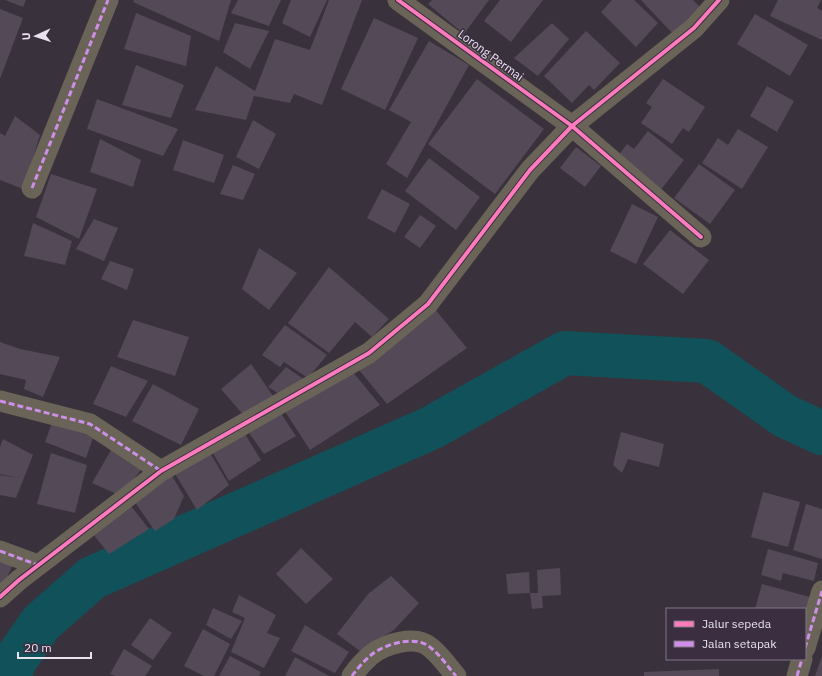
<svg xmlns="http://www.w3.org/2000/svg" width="822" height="676" font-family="'IBM Plex Sans',sans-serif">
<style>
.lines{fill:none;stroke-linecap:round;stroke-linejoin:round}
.river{stroke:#115159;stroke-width:44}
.building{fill:#534957}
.minor{stroke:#6a6358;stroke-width:21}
.quiet{stroke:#ce8fe9;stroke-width:3;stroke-dasharray:6 3;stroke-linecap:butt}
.cycleway-casing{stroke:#3a2e40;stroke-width:6}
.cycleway{stroke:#fd7abc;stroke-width:4}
.labels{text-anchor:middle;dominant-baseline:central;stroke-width:3;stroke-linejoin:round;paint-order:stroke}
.street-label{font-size:12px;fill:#e9e2ed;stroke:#3a2e40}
</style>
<rect width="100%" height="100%" fill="#39323c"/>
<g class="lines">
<!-- river -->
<path class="river" d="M9,676L14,662L41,623L92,578L431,428L565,353L707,361L785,416L822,433"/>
</g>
<!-- building -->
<path class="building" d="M5,0H26L23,7Z
M134,0H231L219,41L133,2Z
M238,0H281L269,26L231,13Z
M291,0H327L310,37L282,23Z
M329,0H362L322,105L294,94L290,103L254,96L246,120L195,110L216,66L255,91L275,39L310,50Z
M432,0H489L464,34L428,4Z
M500,0H543L511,42L484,21Z
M612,0H634L658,23L636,47L601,12Z
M641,0H693L702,9L674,35Z
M778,0H821L817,8L822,11V40L770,16Z
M0,9L23,18L0,79Z
M136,13L191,36L186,66L124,49Z
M755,14L808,45L790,76L737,44Z
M374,18L418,38L385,110L341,89Z
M235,23L269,31L250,69L223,52Z
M552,23L569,39L538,76L514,58Z
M586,31L620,63L594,90L589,85L572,103L544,76Z
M429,41L469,65L407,178L386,164L411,122L389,110Z
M136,65L184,85L171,118L122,105Z
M477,79L544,129L495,194L428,144Z
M663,79L705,107L689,132L683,128L672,144L641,123L652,107L646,103Z
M767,86L794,101L777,132L750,116Z
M97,99L178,129L163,156L87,129Z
M15,116L40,135L23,189L0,180V133L5,136Z
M253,120L276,134L259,169L236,157Z
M738,129L768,147L742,189L702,163L718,138L728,145Z
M648,131L684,160L660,191L617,157L627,144L634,149Z
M100,139L141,160L133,187L90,172Z
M183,140L224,155L214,183L173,170Z
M576,147L601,166L585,187L560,168Z
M429,158L480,197L456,230L405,191Z
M699,164L735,190L710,224L674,198Z
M233,165L255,174L243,200L220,194Z
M51,174L97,189L79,239L36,217Z
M382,189L410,204L395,233L367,218Z
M632,204L658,217L636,264L610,251Z
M420,215L436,226L420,248L404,237Z
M94,219L118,228L104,261L76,249Z
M33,223L72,241L65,265L24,256Z
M670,230L709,260L683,294L643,264Z
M259,248L297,273L269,310L242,289Z
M110,261L134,269L127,290L101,279Z
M329,267L389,319L372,337L355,322L329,353L288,323Z
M434,308L467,348L387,404L359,370Z
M133,320L189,337L175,376L117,357Z
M285,325L327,355L308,378L284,362L280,367L262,355Z
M0,342L20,349L60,357L43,397L24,389L26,380L0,374Z
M251,364L273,396L245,417L221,389Z
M111,366L148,381L126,417L93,404Z
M286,367L305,380L281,395L268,387Z
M352,371L380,405L310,450L284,410Z
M153,384L199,409L181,445L132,421Z
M280,412L296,436L264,454L247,430Z
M53,420L94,435L86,458L45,442Z
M621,432L664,444L659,467L628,459L622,473L613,465Z
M245,434L261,460L229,481L213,453Z
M3,439L33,455L16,498L0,495V475L19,478L0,474V447Z
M111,450L143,467L121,496L92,483Z
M209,451L229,485L197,510L174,472Z
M51,453L87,465L75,513L37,504Z
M172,476L184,496L174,519L155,531L134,501Z
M763,492L800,502L788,547L751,537Z
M806,504L822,509V559L793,550Z
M131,506L149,529L109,554L93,534Z
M301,548L333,579L306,604L276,574Z
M768,549L818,563L814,581L783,573L781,581L761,575Z
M0,561L13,565L2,587H0Z
M560,568L561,595L542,596L543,608L532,609L530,593H538L537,570Z
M529,572L530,593L508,594L506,574Z
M391,576L419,603L394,630L360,651L337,634L368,594Z
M762,584L810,597L805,614V609H755Z
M239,595L276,615L267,633L280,638L264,668L231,652L245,618L232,612Z
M213,608L242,621L231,639L206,625Z
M150,618L172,633L153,660L131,645Z
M305,625L349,652L335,673L291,651Z
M203,629L230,644L214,676H204L184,666Z
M124,649L152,666L145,676H115L110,674Z
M230,656L261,672L259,676H219Z
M822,656V676H815Z
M295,657L329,676H285Z
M719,669V676H644V672Z"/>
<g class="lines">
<!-- minor -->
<path class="minor" d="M398,0L572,126L701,237
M32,188L108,0
M0,401L90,424L161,471
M0,551L38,565
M0,597L19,580L161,471L369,353L428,304L530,170L572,126L694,28L719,0
M805,648L822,591
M352,676C357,669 364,661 371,655C385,644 416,634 431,648C441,656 448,667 456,676
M797,676L802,659"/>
<!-- quiet -->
<path class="quiet" d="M32,188L108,0
M0,401L90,424L161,471
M0,551L38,565
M805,648L822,591
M352,676C357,669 364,661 371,655C385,644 416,634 431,648C441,656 448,667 456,676
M797,676L802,659"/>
<!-- cycleway casing -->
<g class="cycleway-casing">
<path id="cycleway" d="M398,0L572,126L701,237
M0,597L19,580L161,471L369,353L428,304L530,170L572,126L694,28L719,0"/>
</g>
<!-- cycleway -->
<use href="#cycleway" class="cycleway"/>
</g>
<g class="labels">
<!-- street labels -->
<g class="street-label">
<text transform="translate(491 55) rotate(36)">Lorong Permai</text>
</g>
</g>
<!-- legend -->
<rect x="666" y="608" width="140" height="52" fill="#3a2e40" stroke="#807685"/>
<rect x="674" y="621" width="20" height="6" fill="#fd7abc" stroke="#807685"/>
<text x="702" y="628" font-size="12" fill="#e9e2ed">Jalur sepeda</text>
<rect x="674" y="641" width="20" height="6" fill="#ce8fe9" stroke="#807685"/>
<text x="702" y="648" font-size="12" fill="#e9e2ed">Jalan setapak</text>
<!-- north arrow -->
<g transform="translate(36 36) rotate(267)" stroke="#3a2e40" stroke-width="3" paint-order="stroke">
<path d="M0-3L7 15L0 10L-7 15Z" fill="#e9e2ed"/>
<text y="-6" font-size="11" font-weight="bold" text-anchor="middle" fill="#e9e2ed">U</text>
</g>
<!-- scale -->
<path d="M18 652v6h73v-6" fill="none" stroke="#e9e2ed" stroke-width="2"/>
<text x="24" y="652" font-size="12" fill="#e9e2ed" stroke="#3a2e40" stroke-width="3" paint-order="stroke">20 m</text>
</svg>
